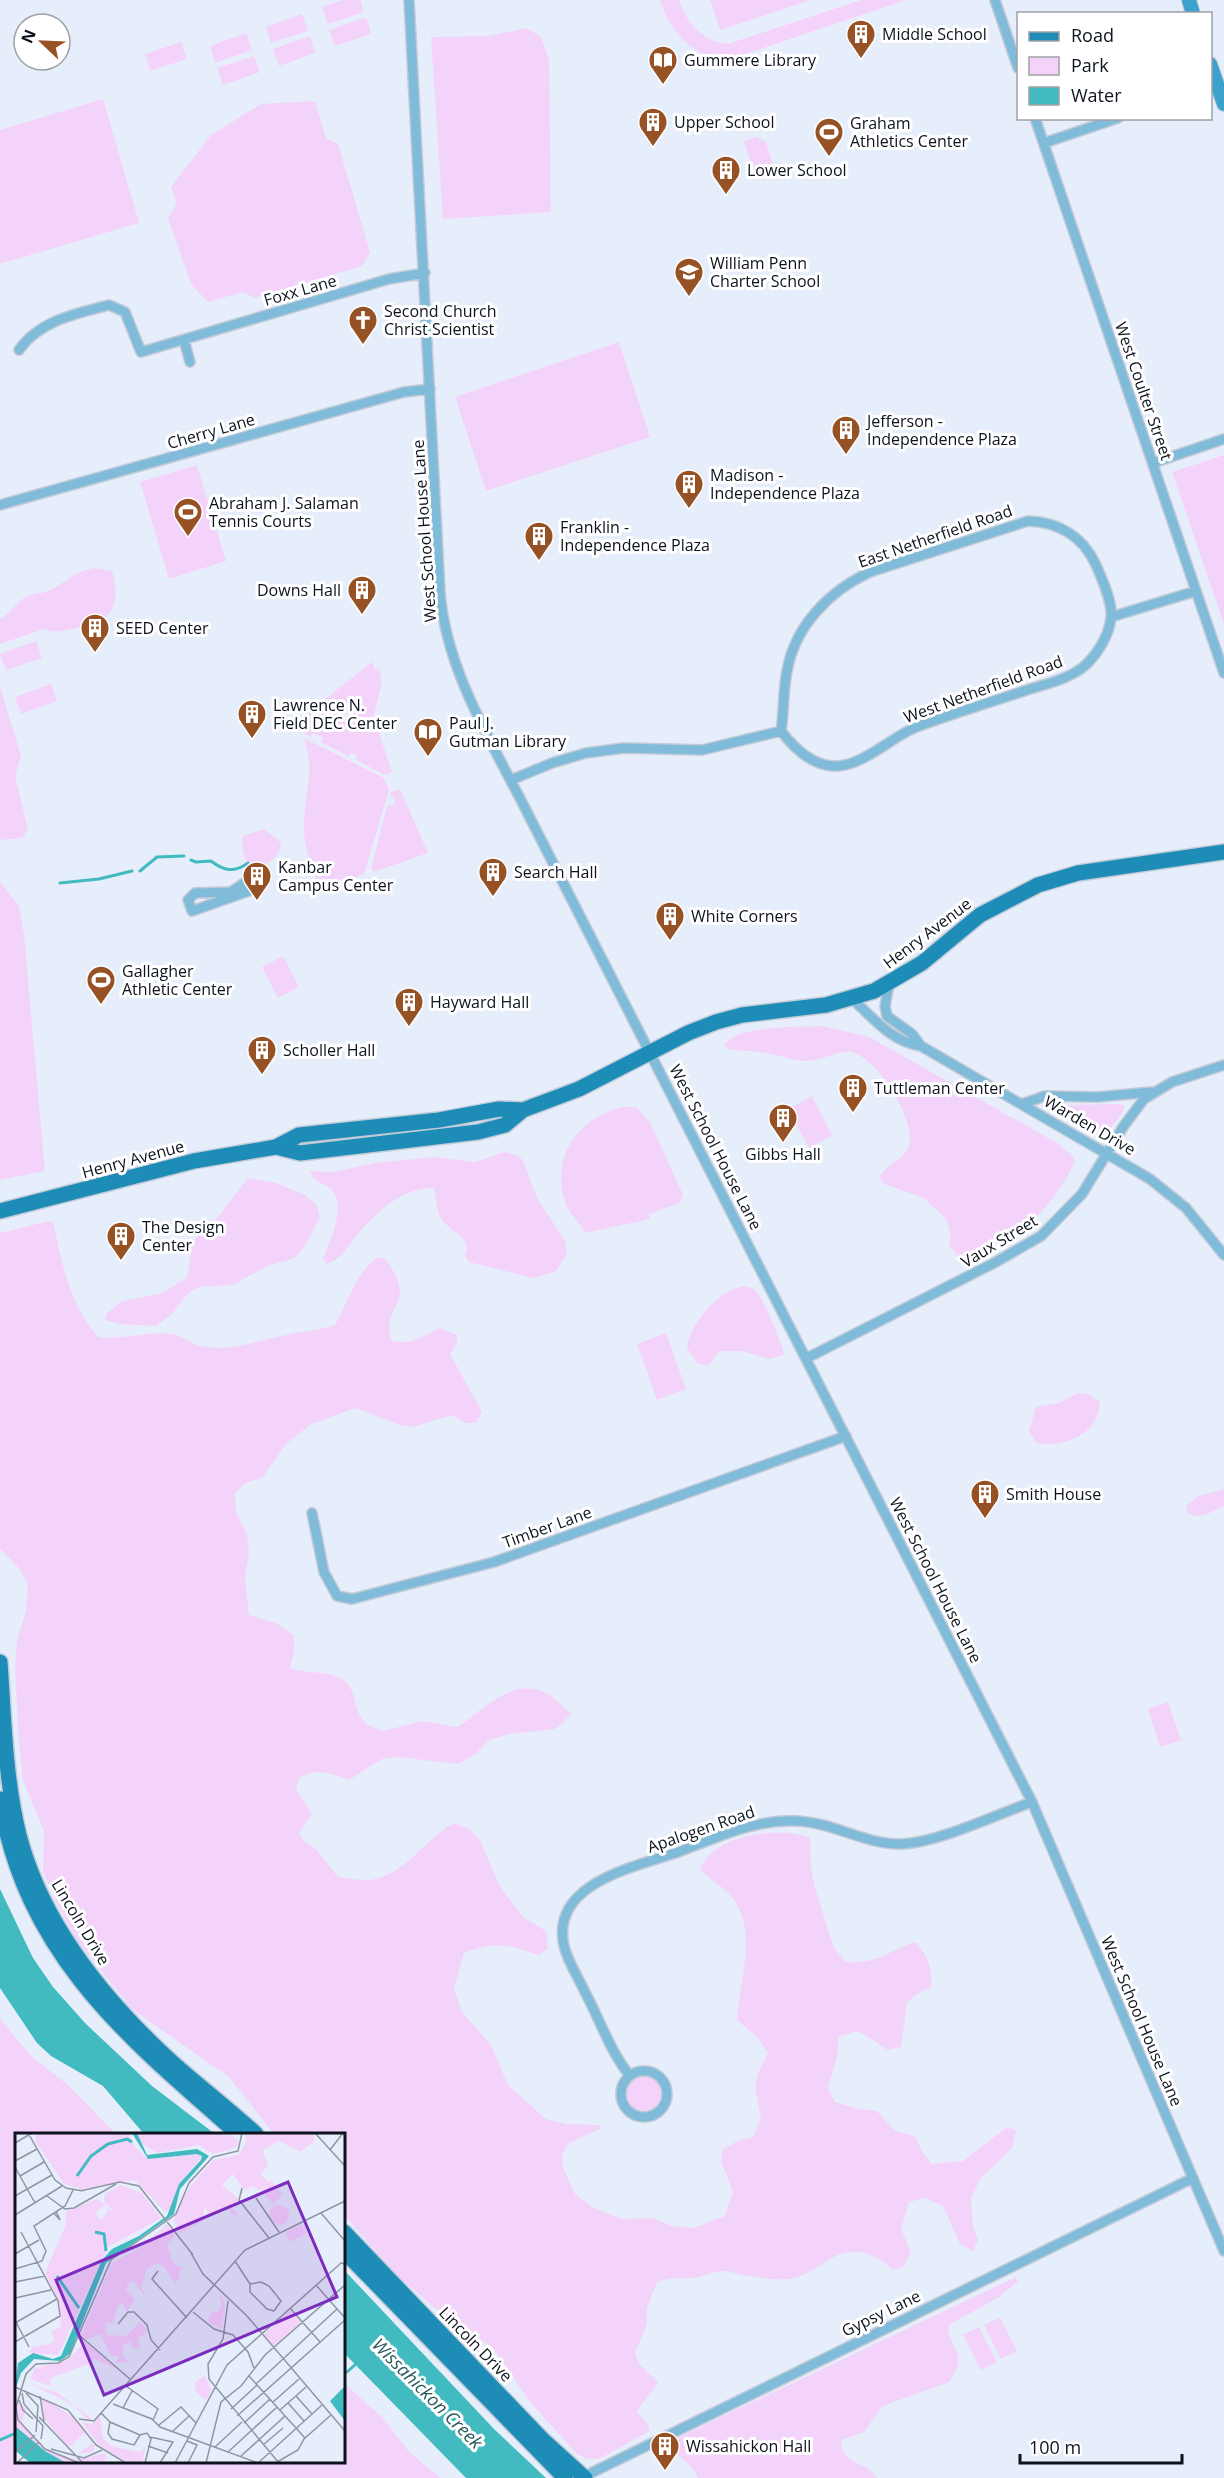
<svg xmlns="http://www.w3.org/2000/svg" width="1224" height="2478" font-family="'Open Sans',sans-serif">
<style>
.green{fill:#f4d3fb}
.water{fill:#41bac0}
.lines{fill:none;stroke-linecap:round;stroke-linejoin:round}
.stream{stroke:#41bac0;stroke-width:3}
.street-casing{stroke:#c3cbd8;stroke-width:12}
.secondary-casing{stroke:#c3cbd8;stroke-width:16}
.primary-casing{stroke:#c3cbd8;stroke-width:18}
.street{stroke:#80bcd9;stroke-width:9}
.secondary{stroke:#3ba2cd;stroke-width:14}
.primary{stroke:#1d8cb7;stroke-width:15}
.labels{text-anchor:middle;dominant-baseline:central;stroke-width:6;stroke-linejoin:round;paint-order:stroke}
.poi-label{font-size:16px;fill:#0d131e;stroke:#fff;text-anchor:start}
.street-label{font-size:16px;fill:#0d131e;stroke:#fff}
.water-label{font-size:18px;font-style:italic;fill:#27595c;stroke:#fff}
.inset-river{fill:none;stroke:#41bac0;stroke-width:3}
.inset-road{fill:none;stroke:#8f96a3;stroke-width:1.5}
.view{fill:#7b2cbf;fill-opacity:0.15;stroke:#7b2cbf;stroke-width:3}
.inset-edge{fill:none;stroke:#0d131e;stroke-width:3}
</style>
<rect width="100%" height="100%" fill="#e6eefb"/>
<!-- green -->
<path class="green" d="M343,0H360L364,12L328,24L322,7Z
M660,0H679C687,24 703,41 728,44L861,0H906L728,60C693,58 670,32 660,0Z
M710,0H811L720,30Z
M302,14L308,31L271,43L266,27Z
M366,17L371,34L335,46L329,30Z
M527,28L541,37L549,59L551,212L443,219L431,37L488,36Z
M246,33L252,50L215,63L210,46Z
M310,36L315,53L279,66L273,49Z
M181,42L187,59L150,71L145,54Z
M254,56L260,72L223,85L217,68Z
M103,99L139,223L0,264V130Z
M315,101L326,138L338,144L370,252L362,266L255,298L243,292L208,302L191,284L168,218L177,203L171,187L211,135L261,104Z
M756,137L766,142L776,173L756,179L744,141Z
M619,342L650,437L486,491L455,397Z
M1224,455V624L1172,472Z
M197,465L226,561L169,579L140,482Z
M94,568L112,571C123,610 108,623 72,629C61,631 54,634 44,629L0,644V619C9,614 13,607 21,600C32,592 42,595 52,589C71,579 70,573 94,568Z
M36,641L42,658L6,670L0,654Z
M372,662L375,670L379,668L382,682L373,719H366L326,705L325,699Z
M51,684L57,701L21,714L15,697Z
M0,686L21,756L15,776L28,829L22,838L0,840Z
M319,706L374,726L379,733L392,772L385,775L356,760L357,756L352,753L348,756L321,742L323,738L314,733L311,737L301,732L300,720Z
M304,738L384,778L389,790L364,874L329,889L323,887L320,878L316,879C310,863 304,847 304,830C303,795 316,773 304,738Z
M400,789L428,853L374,872L371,868L387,806L394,804L395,798L390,796L391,792Z
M264,829L280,842L281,848L276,857L259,869C243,862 241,852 243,836Z
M0,882L19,906L24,935L45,1171L0,1180Z
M283,956L299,987L278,998L262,967Z
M822,1026L869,1037L1059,1144L1075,1159C1069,1180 1041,1217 1022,1229C1013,1236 999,1239 988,1245C977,1250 971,1258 959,1257L949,1246L951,1236L947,1220L924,1198L884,1184L879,1178C885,1164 905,1160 909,1145C917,1121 877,1058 852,1052C837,1050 822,1061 807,1061C793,1061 780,1055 766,1053C754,1051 742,1051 729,1049L725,1046C731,1025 803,1027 822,1026Z
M812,1096L832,1135L809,1148L788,1109Z
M1120,1104L1124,1105L1123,1112L1104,1137L1058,1111L1061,1105Z
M623,1107H636L650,1122L683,1195L679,1203L649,1214L650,1219L585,1233C580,1222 569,1214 565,1202C550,1157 579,1116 623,1107Z
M504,1152L519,1156L523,1161L537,1198L565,1241L567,1254L555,1272L533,1278L469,1262L465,1256L467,1249C464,1232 452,1233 443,1221C436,1212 436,1198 434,1188C404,1188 383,1207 363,1228C350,1242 346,1256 327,1264L323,1259C330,1241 349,1202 328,1187C323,1184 317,1181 312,1177L310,1171L333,1172L375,1163L434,1157L475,1162Z
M248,1178L276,1183L305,1195L316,1204L320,1216L318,1222L302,1250L293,1259L267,1266L233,1285L200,1287L189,1292L172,1314L156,1326L119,1324L105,1320L106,1314L122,1301L160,1294L184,1280L188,1275L192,1242L217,1218Z
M49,1221L54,1224C61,1264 71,1305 98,1337C123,1341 151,1329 176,1335C184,1337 191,1344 201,1346C232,1352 255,1341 286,1335C304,1331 316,1331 335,1325C348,1302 355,1275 376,1258H384C422,1305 378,1305 392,1341C411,1345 423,1337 440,1328L457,1335V1343L450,1354L482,1412L476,1423H465L452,1415L413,1427L400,1425L355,1408L310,1425L287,1443L262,1478L245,1483L235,1494L236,1512L247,1534L249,1553L245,1577L249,1615L276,1623L294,1635V1651L290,1668C306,1675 330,1669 345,1681C358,1693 353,1712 366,1723C370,1727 378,1729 383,1731L422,1721L458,1727C480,1711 511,1679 542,1691C552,1695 563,1707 572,1714L555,1729L510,1734L489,1740L475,1754L458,1764L397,1757L382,1759L349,1780C331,1773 317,1768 299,1778L296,1789L312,1814L299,1833L303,1840L316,1849L338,1877C348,1878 360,1881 370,1880C404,1876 426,1838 454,1823L469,1829L480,1840L499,1885L523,1917L546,1931L548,1948L539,1955C529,1953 521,1948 512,1947C497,1943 477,1947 464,1953L454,1989L462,2012L491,2045L508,2085L546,2119L566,2124L600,2125V2129L569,2143L562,2154L563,2167L575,2194L592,2207L621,2219L653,2218L672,2226L693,2228L725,2216L733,2192L721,2161L723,2149L740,2140L753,2137L761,2119L755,2087L758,2073L768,2053L758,2038L737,2020C739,1982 760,1927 729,1894C721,1885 709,1879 700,1870C711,1835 780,1825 810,1838L811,1868L815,1888L834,1948L846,1962C880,1964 886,1951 916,1942C928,1957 933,1968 931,1987L914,1996L907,2003L901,2047L888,2050L858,2031L839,2036L837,2057L828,2088L835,2102L859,2109L877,2111L895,2131L915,2136L923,2153L932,2164L963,2161L1007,2127L1016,2130L1012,2148L980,2179L971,2199L973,2227L978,2240L973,2251L960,2244L943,2206L925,2198L909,2202L901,2229L911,2252L904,2266L893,2270C881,2259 869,2251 852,2252C828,2253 814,2276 789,2279C768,2281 746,2275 725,2271C715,2270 704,2277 693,2278C680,2279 669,2277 657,2282L647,2308V2324L635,2353L639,2364L658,2382C653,2394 642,2400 637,2412L648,2424L650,2431L601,2458L587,2459L577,2454L531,2403L493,2348L431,2305L396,2274L344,2215V2134H274L229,2077L133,2010L79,1943L57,1904L43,1871L44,1831L23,1780L19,1744L15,1667L17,1641L26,1610L28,1583L17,1566L0,1549V1233Z
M743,1286C748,1287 752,1287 756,1291C762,1296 784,1347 784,1355L769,1359L742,1351H719L709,1365L698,1364L687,1348C691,1322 717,1292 743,1286Z
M666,1333L686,1389L657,1400L637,1344Z
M1078,1393L1088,1394L1100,1402C1099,1435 1063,1448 1036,1443L1029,1431L1036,1407L1059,1403Z
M1224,1489V1506C1212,1511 1197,1523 1186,1511L1187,1505L1199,1496Z
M1168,1702L1181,1740L1160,1747L1148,1709Z
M0,2019L33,2058L68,2085L116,2134H16V2462H344V2383L383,2418L410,2453L441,2478H0Z
M625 2094a18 18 0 1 1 36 0a18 18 0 1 1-36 0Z
M1016,2277L1018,2281L999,2297L949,2325C945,2347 972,2350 949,2382L883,2406L864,2432L841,2440C841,2467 867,2460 877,2478H698C693,2463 677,2459 672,2445L677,2438Z
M1000,2317L1017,2351L1001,2359L984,2325Z
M979,2327L997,2362L981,2370L963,2335Z"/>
<!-- water -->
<path class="water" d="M0,1889L33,1958L53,1987L86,2024L152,2086L215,2134H144L103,2086L51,2056L37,2043L0,1988Z
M344,2270L495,2430L546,2478H466L344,2353Z"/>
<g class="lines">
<!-- stream -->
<path class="stream" d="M191,860L196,862L211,861C224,871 234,873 248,863
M140,871L157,857L184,856
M60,883L99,879L132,871
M347,2372L357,2363
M0,2440L16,2433"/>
<!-- street casing -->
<g class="street-casing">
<path id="street" d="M409,0L440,592C446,671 493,744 528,814L1032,1802L1224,2251
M995,0L1018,68
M1035,118L1224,673
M1044,143L1118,118
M184,340L190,362
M19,350C39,321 77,313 109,305L125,312L141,352L389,279L425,273
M1153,463L1224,439
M0,505L404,392L430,389
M1028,521C1058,522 1083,536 1096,565C1102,579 1113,603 1111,618C1109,636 1096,657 1082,668C1066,680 1045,684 1027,690C989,703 951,714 914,728C889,739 860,768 833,766C811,765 794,748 781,731C784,712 783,691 787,671C795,626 829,591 870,572Z
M1111,617L1196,591
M511,780L552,763L586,753L624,748L702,750L781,731
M253,877L257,888L192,911L188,900L195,893L231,892Z
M889,984L885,1006L887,1016L912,1034L921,1046
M852,999C875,1019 890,1041 921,1046L1150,1179L1186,1208L1224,1255
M1022,1104L1045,1096L1097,1097L1152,1092
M807,1358L996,1262L1041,1236L1082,1194L1123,1127L1144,1099L1172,1082L1224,1065
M312,1513L324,1572L337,1596L352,1599L494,1562L846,1436
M621 2094a23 23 0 1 1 46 0a23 23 0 1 1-46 0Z
M630,2076C610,2051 600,2020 585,1992C578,1977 568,1962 564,1946C550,1883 635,1867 678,1852C717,1838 754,1819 796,1821C833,1822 866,1845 902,1844C940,1842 995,1815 1032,1802
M583,2477L1193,2178"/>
</g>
<!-- secondary casing -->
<g class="secondary-casing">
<path id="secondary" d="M1189,0L1193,14
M1210,64L1224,104"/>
</g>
<!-- primary casing -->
<g class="primary-casing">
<path id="primary" d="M276,1147L300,1153L478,1132L505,1125L523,1110
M0,1211L194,1161L276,1147L299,1135L439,1120L499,1109L523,1110L579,1089L688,1033L716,1022L742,1015L826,1005L874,991L922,963L980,915L1038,885L1078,873L1224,852
M0,1662C4,1719 5,1779 19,1835C42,1924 106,2002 173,2063C200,2087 229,2109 256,2134
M0,1799C25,1954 127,2037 238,2134
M344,2232L542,2439L585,2478
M344,2251L565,2478"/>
</g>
<!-- street -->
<use href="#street" class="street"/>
<!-- secondary -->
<use href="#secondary" class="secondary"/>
<!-- primary -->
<use href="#primary" class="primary"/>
</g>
<!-- icons -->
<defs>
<g id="building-pin" transform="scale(1.5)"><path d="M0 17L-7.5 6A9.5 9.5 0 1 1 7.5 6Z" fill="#965124" stroke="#fff"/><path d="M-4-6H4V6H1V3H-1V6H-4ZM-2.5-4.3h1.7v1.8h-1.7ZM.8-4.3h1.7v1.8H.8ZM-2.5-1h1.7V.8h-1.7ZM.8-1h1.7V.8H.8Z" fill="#fff"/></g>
<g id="library-pin" transform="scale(1.5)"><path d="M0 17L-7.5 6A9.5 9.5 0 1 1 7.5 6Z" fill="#965124" stroke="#fff"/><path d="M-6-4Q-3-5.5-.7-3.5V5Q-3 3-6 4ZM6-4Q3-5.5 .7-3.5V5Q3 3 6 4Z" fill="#fff"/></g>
<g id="stadium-pin" transform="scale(1.5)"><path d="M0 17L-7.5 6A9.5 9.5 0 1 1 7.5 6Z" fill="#965124" stroke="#fff"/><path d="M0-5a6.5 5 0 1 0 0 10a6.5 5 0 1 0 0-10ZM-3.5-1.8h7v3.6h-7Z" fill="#fff"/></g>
<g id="school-pin" transform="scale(1.5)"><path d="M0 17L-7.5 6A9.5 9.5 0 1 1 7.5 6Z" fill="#965124" stroke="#fff"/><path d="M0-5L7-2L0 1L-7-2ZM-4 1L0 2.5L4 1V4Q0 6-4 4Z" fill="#fff"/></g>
<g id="church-pin" transform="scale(1.5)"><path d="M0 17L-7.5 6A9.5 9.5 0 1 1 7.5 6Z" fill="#965124" stroke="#fff"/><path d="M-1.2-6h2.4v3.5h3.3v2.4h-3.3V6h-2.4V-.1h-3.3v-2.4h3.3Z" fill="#fff"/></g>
</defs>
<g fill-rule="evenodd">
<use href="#building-pin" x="861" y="34"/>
<use href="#library-pin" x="663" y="60"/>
<use href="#building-pin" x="653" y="122"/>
<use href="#stadium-pin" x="829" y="132"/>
<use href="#building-pin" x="726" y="170"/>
<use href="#school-pin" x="689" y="272"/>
<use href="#church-pin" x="363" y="320"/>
<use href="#building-pin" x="846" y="430"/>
<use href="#building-pin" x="689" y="484"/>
<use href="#stadium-pin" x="188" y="512"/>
<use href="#building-pin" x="539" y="536"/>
<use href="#building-pin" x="362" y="590"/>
<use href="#building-pin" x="95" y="628"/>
<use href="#building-pin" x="252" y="714"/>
<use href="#library-pin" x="428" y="732"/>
<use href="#building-pin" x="493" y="872"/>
<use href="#building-pin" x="257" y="876"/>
<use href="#building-pin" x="670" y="916"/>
<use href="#stadium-pin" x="101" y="980"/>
<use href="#building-pin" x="409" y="1002"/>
<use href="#building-pin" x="262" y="1050"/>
<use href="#building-pin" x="853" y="1088"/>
<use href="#building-pin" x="783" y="1118"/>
<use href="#building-pin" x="121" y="1236"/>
<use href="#building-pin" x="985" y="1494"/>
<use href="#building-pin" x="665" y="2446"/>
</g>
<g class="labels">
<!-- poi labels -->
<g class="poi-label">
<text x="882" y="34">Middle School</text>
<text x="684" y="60">Gummere Library</text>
<text x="674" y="122">Upper School</text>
<text x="850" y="123">Graham<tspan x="850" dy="18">Athletics Center</tspan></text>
<text x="747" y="170">Lower School</text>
<text x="710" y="263">William Penn<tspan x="710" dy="18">Charter School</tspan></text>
<text x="384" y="311">Second Church<tspan x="384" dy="18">Christ Scientist</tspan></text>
<text x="867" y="421">Jefferson -<tspan x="867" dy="18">Independence Plaza</tspan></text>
<text x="710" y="475">Madison -<tspan x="710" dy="18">Independence Plaza</tspan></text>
<text x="209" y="503">Abraham J. Salaman<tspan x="209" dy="18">Tennis Courts</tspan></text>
<text x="560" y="527">Franklin -<tspan x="560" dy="18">Independence Plaza</tspan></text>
<text x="341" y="590" text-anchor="end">Downs Hall</text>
<text x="116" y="628">SEED Center</text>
<text x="273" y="705">Lawrence N.<tspan x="273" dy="18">Field DEC Center</tspan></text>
<text x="449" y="723">Paul J.<tspan x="449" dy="18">Gutman Library</tspan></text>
<text x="278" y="867">Kanbar<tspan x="278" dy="18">Campus Center</tspan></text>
<text x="514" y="872">Search Hall</text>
<text x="691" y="916">White Corners</text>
<text x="122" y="971">Gallagher<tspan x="122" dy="18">Athletic Center</tspan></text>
<text x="430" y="1002">Hayward Hall</text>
<text x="283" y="1050">Scholler Hall</text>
<text x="874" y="1088">Tuttleman Center</text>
<text x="783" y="1154" text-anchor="middle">Gibbs Hall</text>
<text x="142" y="1227">The Design<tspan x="142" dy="18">Center</tspan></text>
<text x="1006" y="1494">Smith House</text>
<text x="686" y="2446">Wissahickon Hall</text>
</g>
<!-- street labels -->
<g class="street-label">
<text transform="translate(300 290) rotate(-16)">Foxx Lane</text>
<text transform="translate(1144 391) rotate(71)">West Coulter Street</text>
<text transform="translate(211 431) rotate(-16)">Cherry Lane</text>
<text transform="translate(424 531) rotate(-94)">West School House Lane</text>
<text transform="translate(935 536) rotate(-19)">East Netherfield Road</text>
<text transform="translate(983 689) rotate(-20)">West Netherfield Road</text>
<text transform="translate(927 933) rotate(-37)">Henry Avenue</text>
<text transform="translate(1090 1125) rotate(30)">Warden Drive</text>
<text transform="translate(716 1147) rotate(63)">West School House Lane</text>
<text transform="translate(133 1159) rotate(-15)">Henry Avenue</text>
<text transform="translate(999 1241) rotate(-31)">Vaux Street</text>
<text transform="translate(547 1527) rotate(-20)">Timber Lane</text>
<text transform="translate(936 1580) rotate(63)">West School House Lane</text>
<text transform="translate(701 1829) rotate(-19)">Apalogen Road</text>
<text transform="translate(81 1922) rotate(59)">Lincoln Drive</text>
<text transform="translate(1142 2021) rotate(67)">West School House Lane</text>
<text transform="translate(881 2313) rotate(-26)">Gypsy Lane</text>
<text transform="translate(476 2344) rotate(46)">Lincoln Drive</text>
</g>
<!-- water labels -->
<g class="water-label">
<text transform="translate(428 2393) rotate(45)">Wissahickon Creek</text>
</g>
</g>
<!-- overview -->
<g transform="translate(15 2133)">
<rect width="330" height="330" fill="#e6eefb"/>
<path d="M21,0H114L119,13L133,26L182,21L187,24L164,51L157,76L150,79L120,47L66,56L49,51L21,9ZM122,0H201L218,3L223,8L222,14L199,21L183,12L142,20L127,11ZM230,0H299V9L285,19L264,8L248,17L253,32L246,41L253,49L259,46L257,49L268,62L258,71L246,57L254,51L244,57L236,53L230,58L218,41L207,52L223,65V71L214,73L224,82L219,83L212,74L195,84L189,72V87L165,100L158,87L174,55L198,27L224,22L231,9ZM105,52L127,60L146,85L93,114L43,222L14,220L17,214L35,211L40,206L36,199L46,193L44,168L30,140L51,91V78L82,66L91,72L82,78L83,86H88L93,75L99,79L89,68L90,61ZM254 82a10 10 0 1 1 20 0a10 10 0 1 1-20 0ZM152,91L160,103L152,111L156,125L162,133L170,135L163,139L166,145L160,150L149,133L142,130L132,136L126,154L135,171L119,148L113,150L111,158L120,166L112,178L108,170L103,172L98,190H90L92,202L111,203L125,189L133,198L123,206L125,215H117L116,209L109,211L107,222L114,229L101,230L104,223H96L85,201L71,207L66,202L97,130L126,114ZM287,91L291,101L275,109L270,99ZM204,158L210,171L207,196L193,189L197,178L202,179L207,174ZM275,178L286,189L258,213L248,202ZM70,209L100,235L77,225L76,230L36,245L35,253L15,246L20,235L52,228ZM189,243L197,257L191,267L181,259L179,250ZM14,250L43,260L77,286L74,288L58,272ZM26,265L61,285L79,313V319L62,321L48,308L27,283L26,274L30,285ZM70,300L77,311L62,321L54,314ZM3,271L11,275L7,289L29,315L61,327L90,320L91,330H51L33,321L0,293ZM85,283L88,305L96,313L126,319L131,313L127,330H115L84,313L67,289L77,291Z" fill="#f4d3fb" fill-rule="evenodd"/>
<path d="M117,0H122L132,22L182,16L194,23L165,56L159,81L91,130L55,221L45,228L19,226L6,240L0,257L3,230L18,220L38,226L46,223L87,127L97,116L124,103L152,83L164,51L186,27L187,23L182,21L133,26ZM330,253V288L315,268ZM0,293L30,318L51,330H16L9,325L0,317Z" fill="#41bac0"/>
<path class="inset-river" d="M62,43L76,23L93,11L112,6L117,9M80,99L89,101L91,118M42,143L64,175"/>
<path class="inset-road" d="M13,0L40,47L51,55L68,58M300,0L330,33M0,10L17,0M315,17L328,0M0,28L22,16M0,34L20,70M5,43L29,29M65,58L105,49L124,53L178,122M226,60L227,55L224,67L254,105M0,63L37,42M32,63L50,76L59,75L101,51M241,65L264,99M39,80L45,87L41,78M306,80L330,108M0,82L47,53M176,120L188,141L232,183L330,298M0,121L24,107M220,128L235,151M0,136L27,128L31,118L19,93L50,73L58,57M143,138L137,146L172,185M0,149L30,143M235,151L246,149L254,153L266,168L259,178M235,151V159L252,176L259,178M301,152L330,185M0,165L36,157M213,168L208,206L193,231L194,246L264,330M275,175L305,209M178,179L199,196L218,202L233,219L239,235M1,189L14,214M0,190L42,166M103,191L113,179H119L132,192L136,207L145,217M64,202L116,247M0,209L45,183L43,168L6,99M234,243L290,305M241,251L322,176M111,253L143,276L138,287M0,254L53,277L81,312L111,330M7,260L9,271L28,293L26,306M11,260L23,273L21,299M25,263L29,288M281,263L297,281M4,267L8,277L18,286M258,269L284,246M273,270L289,288M98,271L137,286L145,294L243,330M108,275L117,258M216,276L242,252M265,277L291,254M86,280L95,289L125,302M222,283L330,187M24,284L68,330M64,286L79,288L230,117L330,68M95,289L93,300L97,306L119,312L125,302M229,290L255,266M144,292L166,274L181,290M158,298L174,283M125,302L132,300L136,306L130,330M135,304L158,309L145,330M172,308L182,312L173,330M248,312L268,295M133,313L153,320M200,314L227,289M36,316L69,325L87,317M213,319L262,274M0,320L20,302M226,323L270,283M262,329L283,317L289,306L316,282M2,330L24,309M64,330L30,316L3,287L1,274L11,241L21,231L43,230L54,224L96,127L161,81L174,50L198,24L223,18L227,0M160,330L212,232L326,130L330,131M191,330L206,269L226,253L250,222L330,152M243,330L307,272"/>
<path class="view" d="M273,49L322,164L89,262L41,147Z"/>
<rect width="330" height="330" class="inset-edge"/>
</g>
<!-- legend -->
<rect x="1017" y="12" width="195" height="108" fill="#ffffff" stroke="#9ea1a5" stroke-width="1.5"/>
<rect x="1029" y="32" width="30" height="9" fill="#1d8cb7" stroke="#9ea1a5" stroke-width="1.5"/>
<text x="1071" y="42" font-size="18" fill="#0d131e">Road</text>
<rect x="1029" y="57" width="30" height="18" fill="#f4d3fb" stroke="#9ea1a5" stroke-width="1.5"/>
<text x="1071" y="72" font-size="18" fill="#0d131e">Park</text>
<rect x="1029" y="87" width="30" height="18" fill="#41bac0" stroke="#9ea1a5" stroke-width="1.5"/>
<text x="1071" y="102" font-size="18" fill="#0d131e">Water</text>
<!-- north arrow -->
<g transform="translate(42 42) rotate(293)"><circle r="28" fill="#ffffff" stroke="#9ea1a5" stroke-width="1.5"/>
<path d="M0-4.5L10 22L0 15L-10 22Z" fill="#965124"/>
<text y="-9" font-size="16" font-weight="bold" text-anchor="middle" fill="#0d131e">N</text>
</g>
<!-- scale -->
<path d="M1020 2454v9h162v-9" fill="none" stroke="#0d131e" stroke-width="3"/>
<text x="1029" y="2454" font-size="18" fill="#0d131e" stroke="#ffffff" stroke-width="4.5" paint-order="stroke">100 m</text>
</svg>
